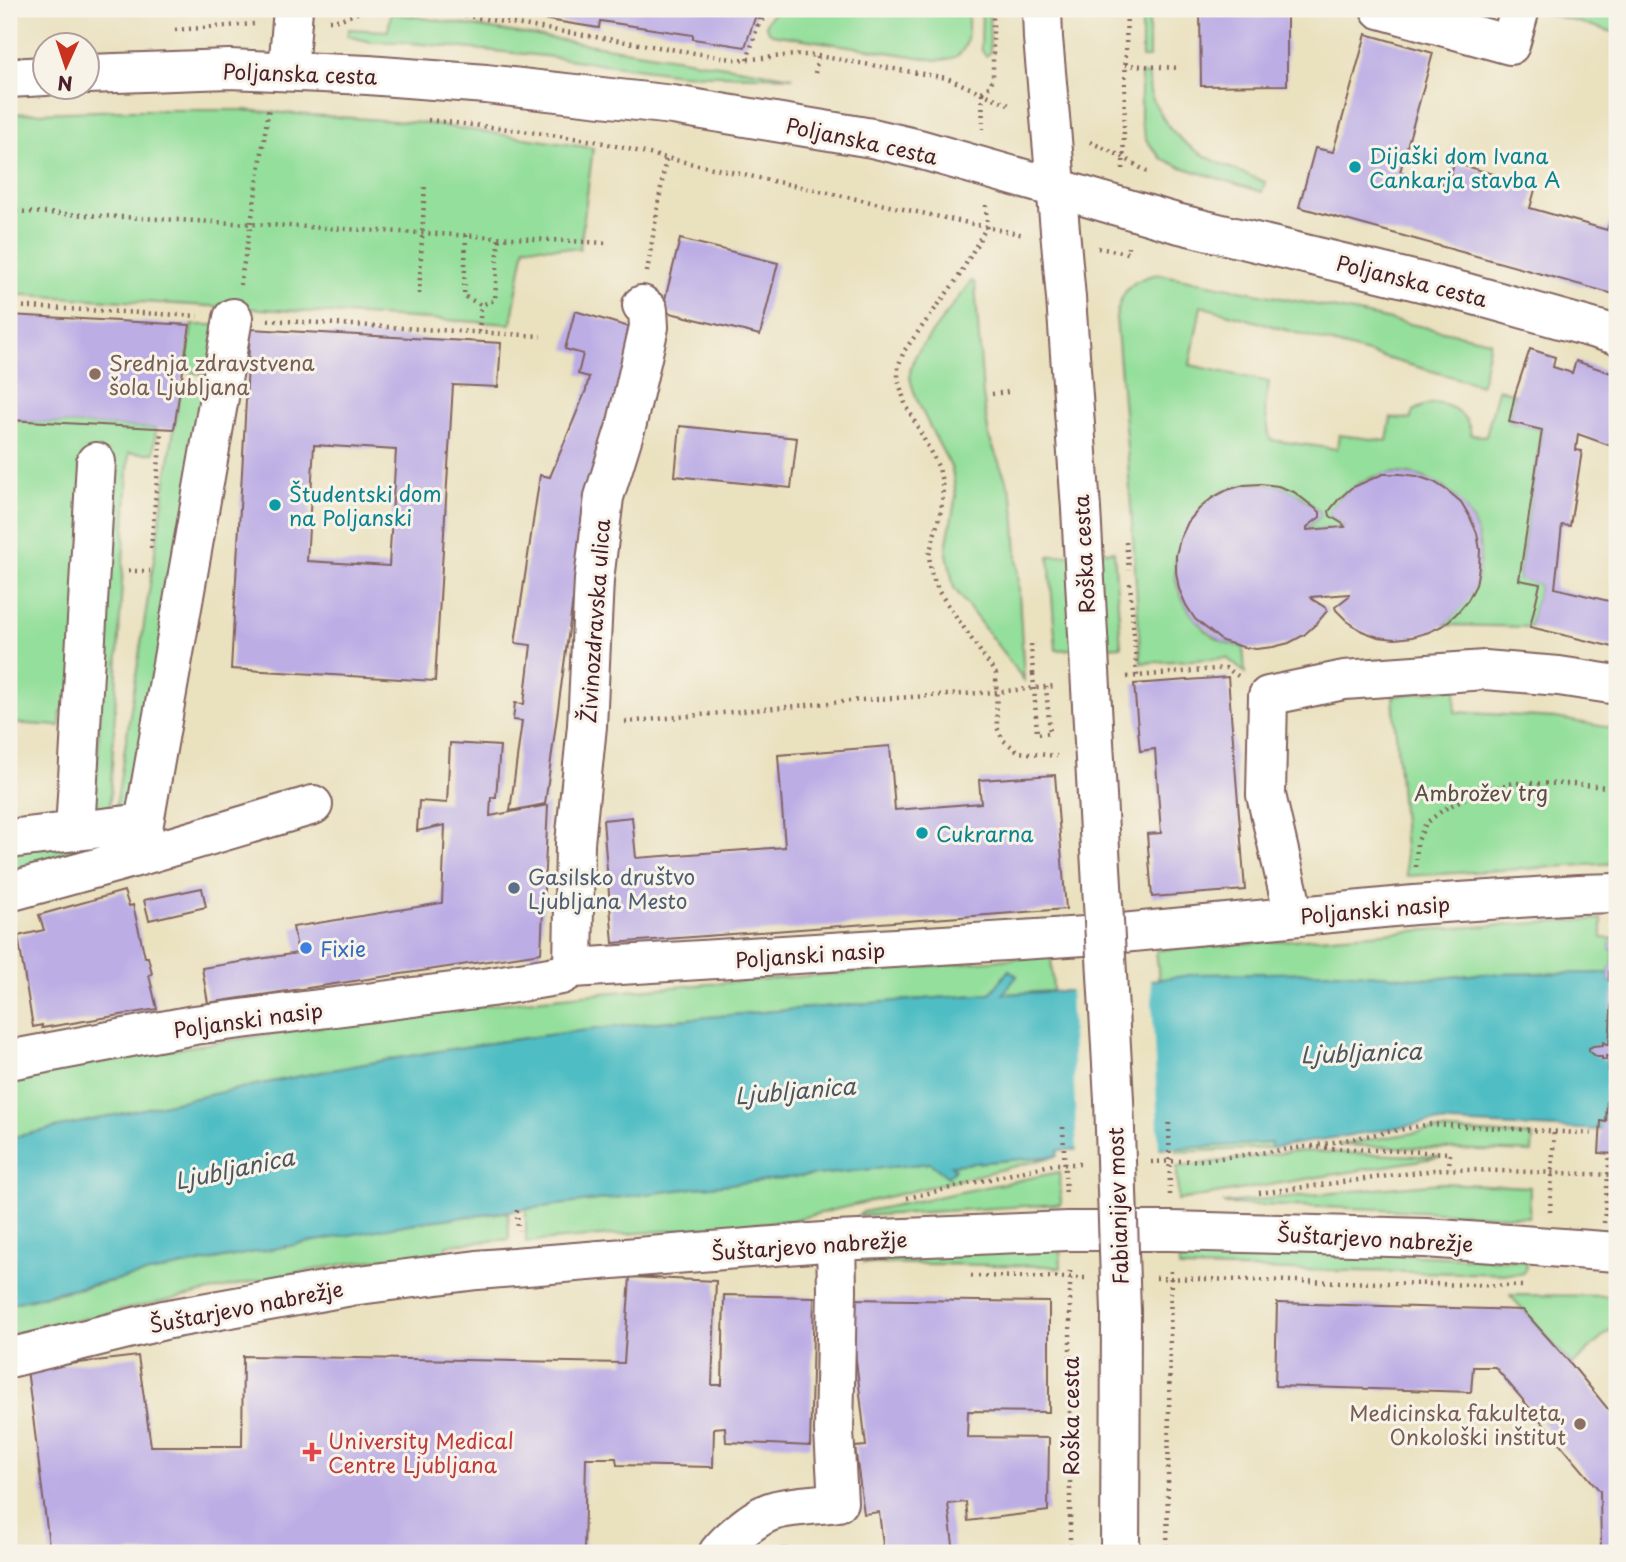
<svg xmlns="http://www.w3.org/2000/svg" width="1626" height="1562" font-family="'Playpen Sans',sans-serif">
<style>
.green{fill:#94df9b;stroke:#6f7f63;stroke-width:2}
.water{fill:#4fbec4;stroke:#4c6e78;stroke-width:2}
.pier{fill:#eae1bf}
.building{fill:#bcade5;fill-rule:evenodd}
.lines{fill:none;stroke-linecap:round;stroke-linejoin:round}
.minor-casing{stroke:#82635f;stroke-width:42}
.major-casing{stroke:#82635f;stroke-width:42}
.path{stroke:#82635f;stroke-width:4.5;stroke-dasharray:2 5;stroke-linecap:butt}
.minor{stroke:#fff;stroke-width:38}
.major{stroke:#fff;stroke-width:38}
.major-bridge-casing{stroke:#82635f;stroke-width:42;stroke-linecap:butt}
.path-bridge{stroke:#82635f;stroke-width:4.5;stroke-dasharray:2 5;stroke-linecap:butt}
.major-bridge{stroke:#fff;stroke-width:38}
.culture-dot{fill:#0f9aa8;stroke:#f7f3e8;stroke-width:2.5}
.education-dot{fill:#8d6e63;stroke:#f7f3e8;stroke-width:2.5}
.service-dot{fill:#5c6f8a;stroke:#f7f3e8;stroke-width:2.5}
.shop-dot{fill:#3f7fe0;stroke:#f7f3e8;stroke-width:2.5}
.health-dot{fill:#e0444e;stroke:#f7f3e8;stroke-width:2.5}
.labels{text-anchor:middle;dominant-baseline:central;stroke-width:6;stroke-linejoin:round;paint-order:stroke}
.street-label{font-size:21px;fill:#4a1f2b;stroke:#f7f3e8}
.culture-label{font-size:21px;fill:#0d838f;stroke:#f7f3e8;text-anchor:start}
.education-label{font-size:21px;fill:#785e54;stroke:#f7f3e8;text-anchor:start}
.park-label{font-size:21px;fill:#5c4f47;stroke:#f7f3e8}
.service-label{font-size:21px;fill:#4e5e75;stroke:#f7f3e8;text-anchor:start}
.shop-label{font-size:21px;fill:#366cbe;stroke:#f7f3e8;text-anchor:start}
.health-label{font-size:21px;fill:#be3a42;stroke:#f7f3e8;text-anchor:start}
.water-label{font-size:23px;font-style:italic;fill:#4c5761;stroke:#f7f3e8}
</style>
<rect width="100%" height="100%" fill="#f7f3e8"/>
<filter id="ink" filterUnits="userSpaceOnUse"><feTurbulence type="fractalNoise" baseFrequency=".0143" numOctaves="2"/><feDisplacementMap in="SourceGraphic" scale="14" xChannelSelector="R" yChannelSelector="G"/><feConvolveMatrix kernelMatrix="1 2 1 2 8 2 1 2 1" color-interpolation-filters="sRGB"/></filter>
<filter id="wash" filterUnits="userSpaceOnUse"><feTurbulence type="fractalNoise" baseFrequency=".00686" numOctaves="4" result="noise"/><feDisplacementMap in="SourceGraphic" scale="28" xChannelSelector="R" yChannelSelector="G"/><feGaussianBlur stdDeviation="1.57" result="paint"/><feColorMatrix in="noise" values="0 0 0 0 0 0 0 0 0 0 0 0 0 0 0 0 0 1.4 0 .05"/><feComposite in="paint" operator="in"/></filter>
<g filter="url(#wash)">
<rect width="100%" height="100%" fill="#eae1bf"/>
<!-- green -->
<path class="green" d="M778,9H968C968,34 972,61 937,60L772,34C759,26 770,16 778,9Z
M982,9H989L990,53L986,56L981,49Z
M1142,9H1149V58H1142Z
M1534,9H1617V33L1534,10Z
M391,13L744,69L793,77L680,74L544,56L401,42H371L347,36L349,29L388,31Z
M1141,74L1149,75C1149,80 1149,86 1150,91C1151,98 1156,105 1159,111C1180,153 1225,165 1265,182L1262,192L1181,167L1162,159L1146,140L1141,122Z
M127,110H241L423,123L593,148L580,249L525,246L511,324L9,294V114Z
M1158,274L1358,313L1490,341L1481,385L1201,306L1190,365L1269,382L1265,409L1270,440L1337,449L1339,435L1387,441L1391,418L1411,419C1412,411 1414,410 1421,407C1437,399 1455,406 1466,420C1469,424 1470,429 1471,435L1486,436L1498,389L1515,394L1509,422L1542,430L1519,579L1540,584L1530,627L1444,625C1456,614 1467,602 1474,587C1479,577 1479,566 1480,555C1481,506 1430,463 1381,475C1359,480 1343,493 1329,511L1330,516L1343,524L1345,527L1307,530V527L1320,517V512C1312,505 1304,498 1295,493C1272,480 1234,480 1213,498C1206,504 1201,516 1196,524C1190,534 1179,546 1176,556C1169,588 1194,627 1222,641C1228,644 1236,645 1243,647L1245,673L1227,658L1141,663L1128,461L1116,317C1121,290 1132,279 1158,274Z
M971,281L975,283L983,395L989,437L1010,490L1014,504L1024,680L954,588L946,548L956,496L952,469C941,447 911,396 910,375C910,367 913,360 917,353Z
M192,325H218L210,375L185,371Z
M181,383L208,386L134,817L114,819Z
M9,420L156,428L154,453H129L109,820L94,821L100,713L61,711L60,726L9,723Z
M1114,551L1121,646L1056,650L1049,556Z
M1456,688L1455,712L1556,718L1617,729V863L1407,876L1393,696Z
M9,846H130L9,875Z
M1602,919V938L1617,939V943H1610V950H1614L1613,966L1610,967L1609,973L1479,974L1431,979L1339,972L1198,974L1159,980L1156,950L1438,929Z
M1051,955L1053,991L1002,994L1017,976L1009,970L990,994C848,1005 705,1015 564,1033C377,1056 193,1098 9,1138V1081C100,1060 192,1046 284,1032C390,1016 497,1003 604,993C753,979 902,970 1051,955Z
M1433,1130L1533,1136L1532,1152L1338,1145Z
M1271,1143V1148L1177,1152L1178,1148Z
M1297,1151L1441,1157L1178,1200L1177,1167Z
M1057,1156L788,1221L526,1242V1209L702,1187L930,1163L948,1177L950,1165Z
M1059,1172L1061,1204L858,1216L863,1212Z
M1441,1183L1530,1187L1529,1217L1380,1209L1225,1204L1224,1203Z
M508,1212L509,1239L447,1245V1251L350,1263L265,1279L9,1335V1304L154,1272L316,1240L421,1222Z
M1060,1248L1061,1268L1046,1266L864,1263L871,1258Z
M1179,1248L1301,1250L1527,1261L1526,1270L1521,1274L1179,1268Z
M1510,1295L1617,1296V1324L1572,1365Z"/>
<!-- water -->
<path class="water" d="M1009,970L1017,976L1003,994L1070,991L1198,974L1339,972L1431,979L1479,974L1609,973V981L1617,982V1122L1601,1121V1130L1430,1122L1271,1148V1143L1178,1148L1058,1150L1057,1156L951,1165L955,1169L948,1177L930,1163L702,1187L421,1222L223,1258L66,1290L9,1304V1138C193,1098 377,1056 564,1033C705,1015 847,1005 990,994Z"/>
<!-- pier -->
<path class="pier" d="M1151,977L1159,1151L1077,1153L1070,987Z"/>
<g id="blocks">
<!-- building -->
<path class="building" d="M485,9H758L745,47L693,39V35L600,21L599,28L485,10Z
M1200,9H1287V85L1201,86Z
M1366,34L1433,53L1400,172L1448,185L1454,163L1536,186L1530,208L1607,230L1617,198V295L1299,207L1315,148L1333,152Z
M680,239L778,263L760,335L662,311Z
M575,311L636,329L588,490L545,804L510,811L522,721L513,720L515,703L524,704L531,645L515,643L540,475L550,477L586,390L589,377L578,374L583,354L565,349Z
M9,315L190,325L174,429L9,420Z
M250,329L501,343L498,387L453,385L435,681L231,669ZM314,445L396,450L389,566L307,561Z
M1530,349L1555,357L1553,367L1572,373L1576,361L1617,375V448L1578,434L1576,450L1582,451L1570,526L1562,525L1555,588L1617,603V648L1530,627L1540,584L1519,580L1542,430L1509,422L1515,394Z
M680,426L797,438L791,488L675,476Z
M1383,474H1400L1417,476L1434,482L1448,491L1461,502L1470,517L1477,533L1480,550L1479,567L1476,585L1468,600L1457,613L1444,625L1429,632L1412,637L1395,639L1378,637L1362,631L1347,621L1336,610L1335,607L1349,596V594L1311,597L1312,599L1326,608L1327,611L1317,623L1304,635L1289,643L1273,647L1256,649L1243,647L1222,641L1195,619L1186,605L1179,589L1176,572V555L1180,539L1188,522L1199,509L1212,498L1227,490L1244,485L1261,484L1278,486L1294,492L1320,512V517L1307,527V530L1345,527L1343,524L1330,516L1329,511L1338,500L1351,488Z
M1228,677L1245,890L1152,897L1147,834L1161,833L1155,749L1140,751L1134,684Z
M450,743L500,746L496,797H491L490,816L548,805L541,953L208,1003L202,968L298,953L293,927L442,903L445,825L417,831L419,801L447,803Z
M890,746L895,810L981,803L979,780L1055,775L1066,909L613,943L603,820L632,817L636,858L785,847L778,755Z
M202,888L206,907L149,920L144,900Z
M124,891L129,906L133,905L145,957H148L152,974L149,975L157,1009L42,1028V1025L33,1027L18,936L44,930L39,915Z
M1610,942L1617,943V1141H1615V1154L1599,1153L1601,1121L1606,1122L1609,1057L1606,1056V1060H1602V1057H1597L1589,1051V1048L1593,1046L1603,1045V1042L1606,1043V1045H1609L1613,981H1609V973L1610,966H1613L1614,950H1610Z
M630,1277L716,1281L712,1385H722L724,1295L814,1297L810,1446L726,1442L725,1427L714,1428L713,1467L617,1465L616,1458H586L584,1553H50L27,1369L138,1356L151,1446H242L243,1356L624,1363Z
M849,1299L1049,1302V1412L968,1411L967,1437L1049,1438L1048,1511L968,1521L966,1502L948,1504L954,1553H884L879,1512L864,1514L855,1447L866,1446Z
M1277,1303L1523,1310L1572,1365L1617,1420V1553H1601L1600,1491L1495,1367H1473L1471,1392L1275,1386Z
M786,1548V1553H752V1551Z"/>
</g>
</g>
<g filter="url(#ink)">
<use href="#blocks" fill-opacity="0" stroke="#82635f" stroke-width="2"/>
<g class="lines">
<!-- minor casing -->
<g class="minor-casing">
<path id="minor" d="M1380,9L1510,45L1520,9
M288,71L293,9
M1056,188L1176,223L1467,293L1617,335
M75,831L96,462
M9,839L144,823
M140,856L144,823L233,318
M9,892L140,856L313,805
M1294,916L1266,795L1268,696L1344,680L1485,670L1559,676L1617,685
M573,968L575,843L587,726L594,580L604,497L627,423L649,327L648,310L642,305
M9,1060L194,1025L491,987L561,975L573,968L1101,935L1414,905L1579,894L1617,893
M9,1358L164,1320L351,1286L477,1270L836,1241L1068,1231H1171L1426,1238L1617,1252
M718,1553C730,1538 758,1514 776,1510C796,1505 818,1505 838,1502L834,1431L837,1290L836,1241"/>
</g>
<!-- major casing -->
<g class="major-casing">
<path id="major" d="M1042,9L1043,38L1066,298L1081,509
M88,74L229,69L368,75L486,84L673,105L872,138L919,149L1056,188
M9,78L46,76
M1120,1553L1121,1312"/>
</g>
<!-- path -->
<path class="path" d="M423,9L732,59C761,61 789,52 818,56L947,78L1012,106
M329,20H338L368,9
M758,26L774,9
M175,30L254,24
M57,39L76,37
M747,60L763,9
M1125,65L1180,68
M815,73L818,56
M982,92L990,86L993,78V9
M982,93L983,129
M428,120L508,129L595,141L666,158L1024,235
M1090,142L1123,157L1147,172
M1123,169L1127,9
M986,205L987,226L958,278L904,351L898,367V379L905,403L939,468L942,482L943,495L941,510L929,555L931,573L939,592L996,674L997,727L1003,740L1019,752L1057,756
M9,211L607,243
M466,235L464,296L481,305L495,300L499,237
M1098,248L1128,253V247
M647,272L666,158
M240,285L251,223L269,107
M419,294L425,183
M9,306L198,316
M268,320L541,336
M479,332L481,305
M992,394L1008,392
M1126,542L1129,570
M151,548L161,434
M128,571H150
M1130,583L1137,676
M1033,674L1031,644H1036
M1127,677L1226,668L1238,676
M1035,701L1037,734L1050,733L1046,687
M625,722L861,700L997,692L1056,686
M1416,867L1417,843L1426,823L1443,810L1476,792L1513,783L1573,784L1617,788
M1169,1123L1170,1195
M1063,1127L1066,1196
M1312,1146L1431,1124L1595,1134
M1151,1162L1205,1160L1305,1147L1450,1153L1449,1168
M1259,1193L1442,1169L1617,1175
M907,1198L1055,1164H1080
M517,1210L518,1231
M1550,1212L1554,1131
M971,1276L1085,1278
M1156,1278L1522,1286
M1070,1553V1267
M1167,1553L1171,1267"/>
<!-- minor -->
<use href="#minor" class="minor"/>
<!-- major -->
<use href="#major" class="major"/>
<!-- major-bridge casing -->
<g class="major-bridge-casing">
<path id="major-bridge" d="M1081,509L1114,1100L1121,1312"/>
</g>
<!-- path-bridge -->
<path class="path-bridge" d="M1033,674L1035,701
M1604,1223L1610,1153"/>
<!-- major-bridge -->
<use href="#major-bridge" class="major-bridge"/>
</g>
</g>
<!-- markers -->
<g class="culture-dot">
<circle cx="1355" cy="167" r="7"/>
<circle cx="275" cy="505" r="7"/>
<circle cx="922" cy="833" r="7"/>
</g>
<g class="education-dot">
<circle cx="95" cy="374" r="7"/>
<circle cx="1580" cy="1424" r="7"/>
</g>
<circle class="service-dot" cx="514" cy="888" r="7"/>
<circle class="shop-dot" cx="306" cy="948" r="7"/>
<path class="health-dot" d="M308.5 1441.5h7v7h7v7h-7v7h-7v-7h-7v-7h7z"/>
<g class="labels">
<!-- street labels -->
<g class="street-label">
<text transform="translate(300 73) rotate(2)">Poljanska cesta</text>
<text transform="translate(862 140) rotate(12)">Poljanska cesta</text>
<text transform="translate(1412 280) rotate(14)">Poljanska cesta</text>
<text transform="translate(1083 554) rotate(-93)">Roška cesta</text>
<text transform="translate(594 621) rotate(-86)">Živinozdravska ulica</text>
<text transform="translate(1375 909) rotate(-5)">Poljanski nasip</text>
<text transform="translate(810 954) rotate(-4)">Poljanski nasip</text>
<text transform="translate(248 1019) rotate(-8)">Poljanski nasip</text>
<text transform="translate(1117 1206) rotate(-92)">Fabianijev most</text>
<text transform="translate(1375 1238) rotate(3)">Šuštarjevo nabrežje</text>
<text transform="translate(809 1245) rotate(-4)">Šuštarjevo nabrežje</text>
<text transform="translate(246 1306) rotate(-11)">Šuštarjevo nabrežje</text>
<text transform="translate(1070 1416) rotate(-90)">Roška cesta</text>
</g>
<!-- culture labels -->
<g class="culture-label">
<text x="1369" y="155">Dijaški dom Ivana<tspan x="1369" dy="24">Cankarja stavba A</tspan></text>
<text x="289" y="493">Študentski dom<tspan x="289" dy="24">na Poljanski</tspan></text>
<text x="936" y="833">Cukrarna</text>
</g>
<!-- education labels -->
<g class="education-label">
<text x="109" y="362">Srednja zdravstvena<tspan x="109" dy="24">šola Ljubljana</tspan></text>
<text x="1566" y="1412" text-anchor="end">Medicinska fakulteta,<tspan x="1566" dy="24">Onkološki inštitut</tspan></text>
</g>
<!-- park labels -->
<g class="park-label">
<text x="1481" y="792">Ambrožev trg</text>
</g>
<!-- service labels -->
<g class="service-label">
<text x="528" y="876">Gasilsko društvo<tspan x="528" dy="24">Ljubljana Mesto</tspan></text>
</g>
<!-- shop labels -->
<g class="shop-label">
<text x="320" y="948">Fixie</text>
</g>
<!-- health labels -->
<g class="health-label">
<text x="328" y="1440">University Medical<tspan x="328" dy="24">Centre Ljubljana</tspan></text>
</g>
<!-- water labels -->
<g class="water-label">
<text transform="translate(1361 1052) rotate(-2)">Ljubljanica</text>
<text transform="translate(795 1090) rotate(-5)">Ljubljanica</text>
<text transform="translate(234 1168) rotate(-12)">Ljubljanica</text>
</g>
</g>
<!-- margin -->
<rect width="1626" height="1562" fill="none" stroke="#f7f3e8" stroke-width="35"/>
<!-- north arrow -->
<g transform="translate(66 66) rotate(183)"><circle r="33" fill="#f7f3e8" stroke="#b29e9c" stroke-width="2"/>
<path d="M0-5L12 26L0 18L-12 26Z" fill="#c8321e"/>
<text y="-10" font-size="19" font-weight="bold" text-anchor="middle" fill="#4a1f2b">N</text>
</g>
</svg>
